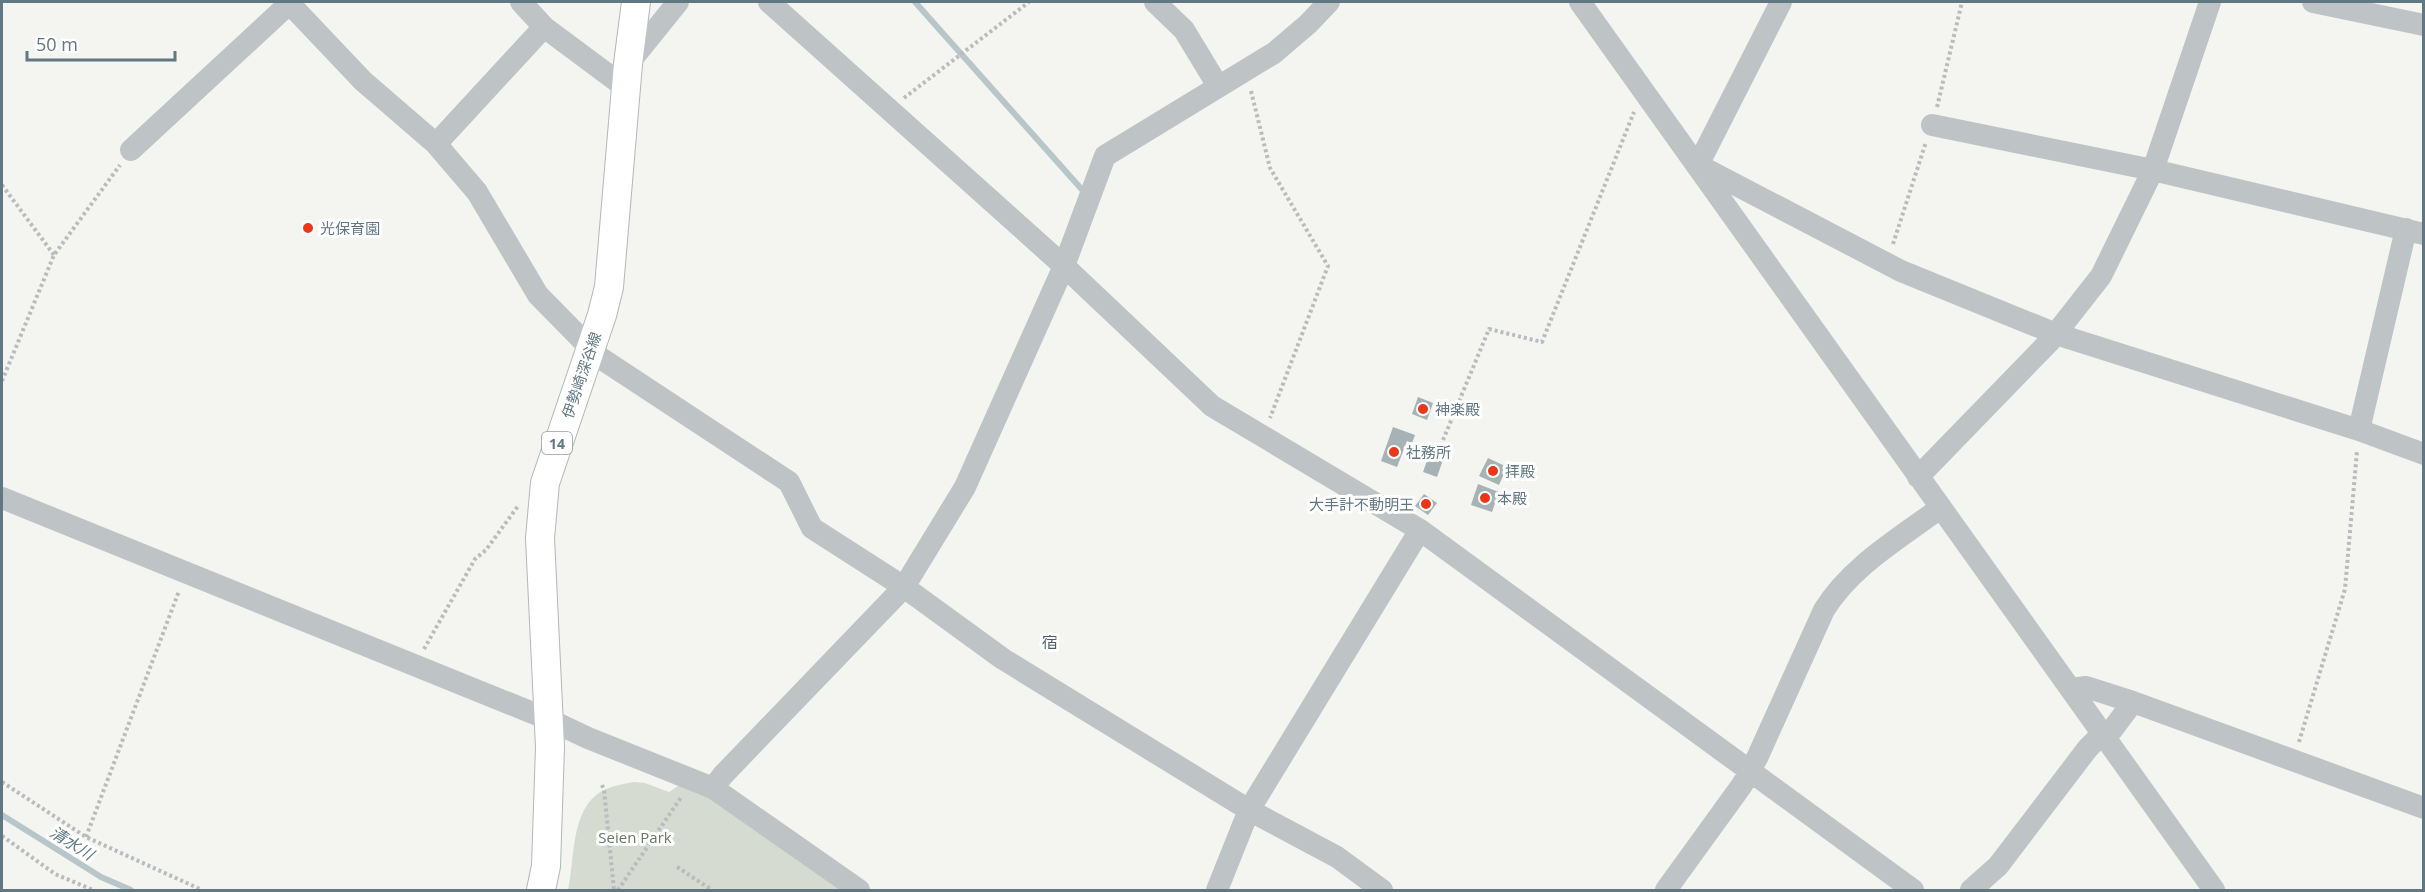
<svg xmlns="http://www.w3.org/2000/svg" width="2425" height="892" font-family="'Open Sans','Noto Sans JP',sans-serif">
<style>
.green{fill:#d5dbd0}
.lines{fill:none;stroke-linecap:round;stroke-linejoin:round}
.stream{stroke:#b8c6ca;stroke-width:6}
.building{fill:#a7b2b5}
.major-casing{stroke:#b2b7ba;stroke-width:30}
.path{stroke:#b8bcbe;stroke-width:4;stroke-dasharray:3 3;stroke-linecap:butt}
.minor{stroke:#bec4c6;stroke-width:22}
.major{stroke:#fff;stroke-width:28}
.poi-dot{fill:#eb3719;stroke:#fff;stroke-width:2}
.labels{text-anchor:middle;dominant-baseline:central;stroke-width:6;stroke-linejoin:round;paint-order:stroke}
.shield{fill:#fff;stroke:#90a0a8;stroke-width:1.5}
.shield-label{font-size:14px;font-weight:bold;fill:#617782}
.poi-label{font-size:15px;fill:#617782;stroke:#fff;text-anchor:start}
.street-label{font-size:15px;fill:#617782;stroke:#fff}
.park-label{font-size:15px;fill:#687961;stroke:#fff}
.neighbourhood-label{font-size:16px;fill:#505f67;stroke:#fff}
.water-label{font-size:16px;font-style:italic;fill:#5d7a80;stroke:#fff}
</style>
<rect width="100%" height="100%" fill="#f4f4f0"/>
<!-- green -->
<path class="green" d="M634,782L645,783L669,792L681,784L710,796L843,890H568C575,860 570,809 602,791C611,786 623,784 634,782Z"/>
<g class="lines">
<!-- stream -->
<path class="stream" d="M915,2L1085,193
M2,815L101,877L131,890"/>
</g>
<!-- building -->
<path class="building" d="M1418,397L1433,403L1427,420L1412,414Z
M1393,427L1415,435L1412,443L1407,441L1397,467L1381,461Z
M1430,452L1444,457L1437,477L1423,472Z
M1488,458L1507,467L1499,485L1479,476Z
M1478,484L1499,492L1492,512L1471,505Z
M1424,494L1437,503L1428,515L1415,506Z"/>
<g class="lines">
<!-- major casing -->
<g class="major-casing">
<path id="major" d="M541,890L546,866L550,747L540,538L545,483L602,315L609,287L628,64L636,2"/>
</g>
<!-- path -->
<path class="path" d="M1251,91L1270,168L1328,266L1270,418
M904,98L1029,2
M1937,107L1962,2
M2,185L54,255
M1893,244L1926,142
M2,381L54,255L120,165
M1443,440L1489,329L1542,342L1634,112
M424,649L475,559L486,550L518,506
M2299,742L2345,589L2357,451
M2,782L86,837L202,890
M602,785L604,790L614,890
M2,836L55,874L93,890
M86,837L179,591
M677,867L712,890
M618,890L682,796"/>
<!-- minor -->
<path class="minor" d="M288,2L363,81L436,144L477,192L538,295L599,357L789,482L812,528L904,587L1003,659L1249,810L1337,857L1382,890
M521,2L544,27L626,88
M769,2L1064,266L1212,406L1420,530L1913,890
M1155,2L1184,30L1218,86
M1580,2L2214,890
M1781,2L1698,165L1901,271L2056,334L2359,430L2424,454
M2313,2L2424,25
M628,64L678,2
M1932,125L2153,170L2424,234
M436,144L544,27
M131,150L291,2
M2359,430L2406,229
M1918,477L2050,341L2101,276L2153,170L2210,2
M2,498L550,720L588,738L713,788L859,890
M2071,689L2086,687L2133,702L2424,808
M713,788L723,775L904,587L965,487L1064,266L1105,156L1274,53L1308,24L1329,2
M1217,890L1249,810L1420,530
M1666,890L1742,785L1757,758L1824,610C1851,566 1900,538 1940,508
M1971,890L1998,866L2088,748L2102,734L2112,730L2133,702"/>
<!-- major -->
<use href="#major" class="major"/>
</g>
<!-- markers -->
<g class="poi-dot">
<circle cx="308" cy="228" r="6"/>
<circle cx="1423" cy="409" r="6"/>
<circle cx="1394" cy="452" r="6"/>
<circle cx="1493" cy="471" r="6"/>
<circle cx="1485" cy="498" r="6"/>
<circle cx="1426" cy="504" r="6"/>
</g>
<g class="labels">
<!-- shield labels -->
<rect class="shield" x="542" y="432" width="30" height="22" rx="4.5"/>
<g class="shield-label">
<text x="557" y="443">14</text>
</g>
<!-- poi labels -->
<g class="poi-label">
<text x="320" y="228">光保育園</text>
<text x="1435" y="409">神楽殿</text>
<text x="1406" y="452">社務所</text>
<text x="1505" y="471">拝殿</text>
<text x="1497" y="498">本殿</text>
<text x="1414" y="504" text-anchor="end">大手計不動明王</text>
</g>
<!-- street labels -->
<g class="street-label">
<text transform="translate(581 375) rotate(-71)">伊勢崎深谷線</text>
</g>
<!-- park labels -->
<g class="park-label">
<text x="635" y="837">Seien Park</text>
</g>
<!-- neighbourhood labels -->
<g class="neighbourhood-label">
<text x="1050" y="642">宿</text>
</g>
<!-- water labels -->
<g class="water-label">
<text transform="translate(72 843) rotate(32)">清水川</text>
</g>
</g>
<!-- border -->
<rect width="2425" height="892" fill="none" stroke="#617782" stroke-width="6"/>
<!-- scale -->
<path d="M27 51v9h148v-9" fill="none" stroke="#617782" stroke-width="3"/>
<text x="36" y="51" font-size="18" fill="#617782" stroke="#ffffff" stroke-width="4.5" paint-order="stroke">50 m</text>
</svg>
